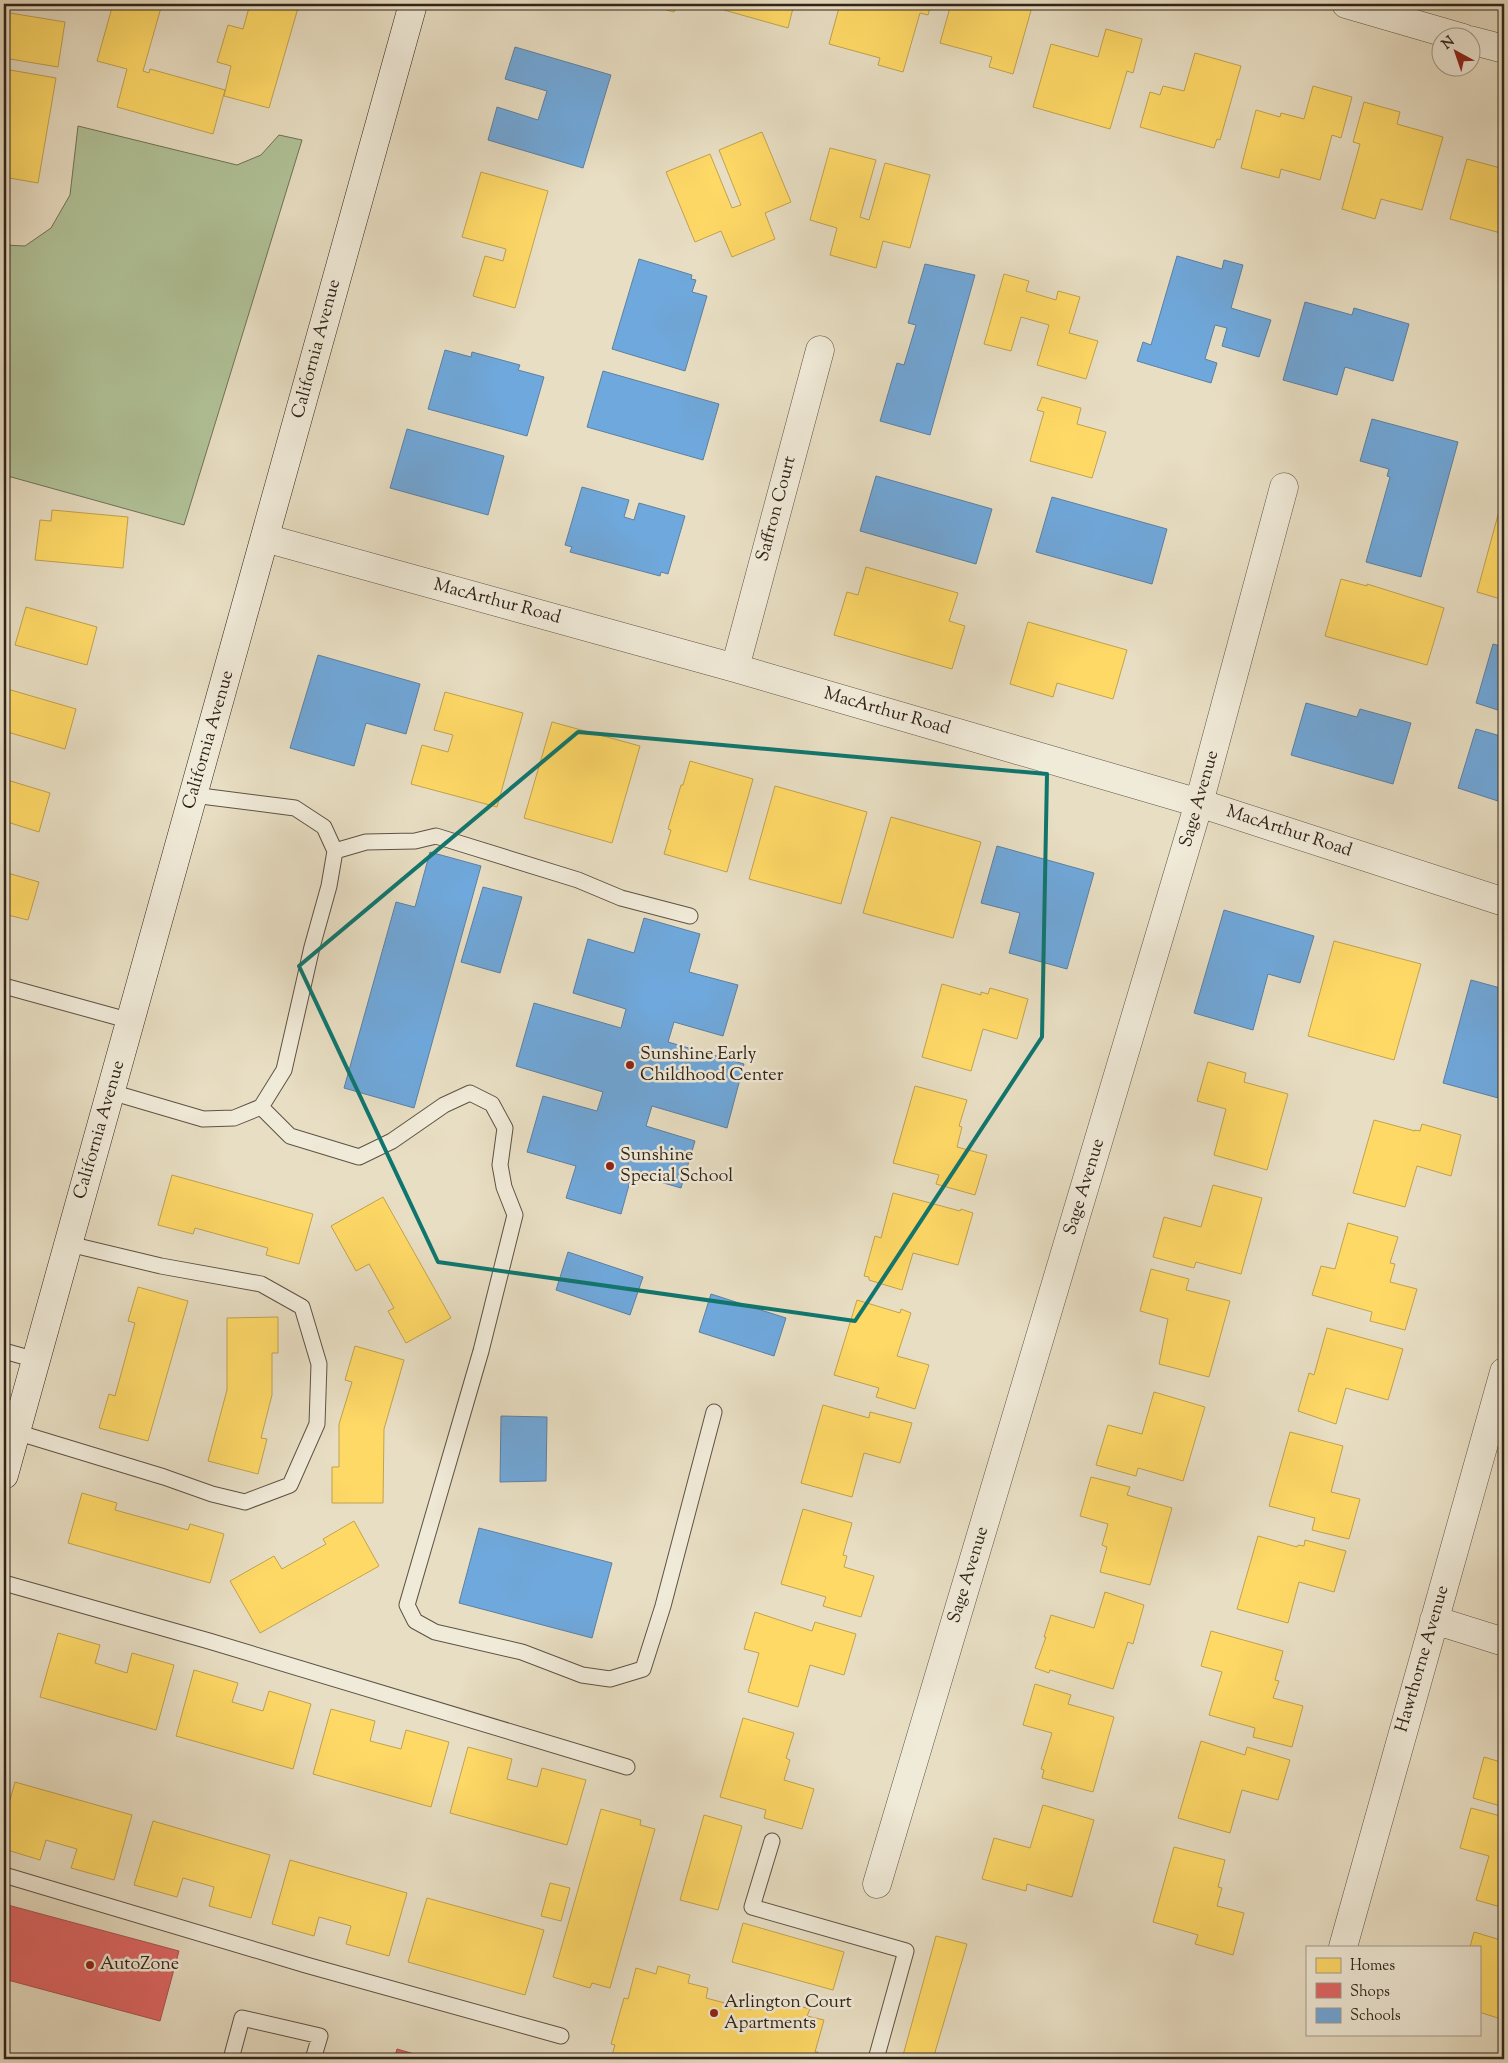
<svg xmlns="http://www.w3.org/2000/svg" width="1508" height="2063" font-family="'Sorts Mill Goudy',serif">
<style>
.green{fill:#b1c298;stroke:#707259}
.homes{fill:#ffd966;stroke:#c1a24f}
.shops{fill:#e06666;stroke:#ab524f}
.schools{fill:#6fa8dc;stroke:#5c80a2}
.lines{fill:none;stroke-linecap:round;stroke-linejoin:round}
.service-casing{stroke:#5e5244;stroke-width:17}
.minor-casing{stroke:#5e5244;stroke-width:29}
.secondary-casing{stroke:#30231a;stroke-width:29}
.service{stroke:#f0ead8;stroke-width:15}
.minor{stroke:#f0ead8;stroke-width:28}
.secondary{stroke:#f0ead8;stroke-width:28}
.marked{fill:none;stroke:#0f766e;stroke-width:4;stroke-linejoin:round}
.poi-dot{fill:#8f2418;stroke:#f0ead8;stroke-width:2}
.labels{text-anchor:middle;dominant-baseline:central;stroke-width:5;stroke-linejoin:round;paint-order:stroke}
.street-label{font-size:18px;fill:#30231a;stroke:#f0ead8}
.poi-label{font-size:18px;fill:#30231a;stroke:#f0ead8;text-anchor:start}
</style>
<rect width="100%" height="100%" fill="#e8dec3"/>
<filter id="stains"><feTurbulence type="fractalNoise" baseFrequency=".004" numOctaves="4"/><feColorMatrix values="0 0 0 0 .2 0 0 0 0 .09 0 0 0 0 .02 0 0 0 .5 -.17"/></filter>
<radialGradient id="worn" r=".72"><stop offset=".6" stop-color="#630" stop-opacity="0"/><stop offset="1" stop-color="#630" stop-opacity=".3"/></radialGradient>
<!-- green -->
<path class="green" d="M78,126L237,165L261,155L279,135L302,140L184,525L4,475V245L25,246L51,228L70,195Z"/>
<!-- homes -->
<path class="homes" d="M113,4H162L143,71L149,73L150,69L225,90L213,134L117,107L127,69L97,61Z
M250,4H284L298,8L269,108L224,96L231,66L217,62L228,25L243,29Z
M644,4H677L674,12Z
M726,4H794L788,28L724,10Z
M840,4H931L928,15L920,13L903,72L878,65L880,58L829,44Z
M951,4H997L1007,7V4H1020L1032,7L1013,74L989,67L992,57L940,43Z
M4,12L65,22L58,67L4,58Z
M1106,29L1142,39L1133,73L1127,71L1110,129L1033,107L1051,44L1098,57Z
M1195,53L1241,66L1220,140L1217,139L1214,148L1140,127L1150,92L1160,95L1163,86L1184,91Z
M10,70L56,78L38,183L4,177V109Z
M1313,86L1352,97L1341,138L1332,135L1320,180L1281,169L1279,178L1241,168L1256,110L1280,117L1281,113L1304,119Z
M1364,102L1400,112L1397,124L1443,137L1422,210L1381,199L1375,219L1342,209L1360,144L1353,142Z
M762,132L791,202L765,213L775,239L732,257L721,231L695,242L666,172L710,154L732,208L741,205L719,150Z
M830,148L876,160L860,217L869,220L885,163L930,175L910,248L883,241L876,268L830,255L837,228L810,220Z
M1467,159L1504,169V234L1450,219Z
M481,172L548,191L515,308L473,296L485,256L503,261L506,249L462,237Z
M1004,274L1029,281L1026,291L1056,300L1058,291L1080,297L1069,333L1098,341L1086,379L1037,365L1049,325L1021,317L1011,351L984,344Z
M1042,397L1081,408L1077,424L1106,432L1092,478L1030,461L1044,412L1037,410Z
M1504,493V600L1477,592Z
M52,510L128,517L123,568L35,560L40,520L51,521Z
M866,567L958,593L949,621L965,626L952,669L834,635L847,592L858,595Z
M1341,579L1367,586V584L1444,608L1427,665L1325,636Z
M26,607L97,627L87,665L15,645Z
M1028,622L1127,650L1113,699L1057,683L1053,697L1010,684Z
M4,688L76,709L65,749L4,731Z
M445,692L523,713L497,807L411,784L422,745L448,752L453,735L434,730Z
M552,722L640,746L612,843L524,818Z
M690,761L753,779L727,872L664,854L671,830L668,829L681,785H683Z
M4,779L50,793L39,832L4,821Z
M775,786L867,812L841,904L749,879Z
M891,817L981,842L953,938L863,913Z
M4,872L39,882L28,920L4,914Z
M1334,941L1421,964L1394,1060L1308,1036Z
M942,984L981,995V992L988,994L990,988L1028,999L1017,1039L983,1029L971,1071L922,1057Z
M1208,1062L1246,1073L1244,1082L1288,1094L1267,1170L1214,1155L1226,1109L1197,1101Z
M915,1086L967,1100L959,1126L962,1127L957,1147L987,1155L975,1195L936,1184L939,1175L893,1163Z
M1374,1120L1415,1131V1130L1420,1131L1422,1124L1461,1135L1451,1176L1417,1166L1405,1207L1353,1193Z
M172,1175L313,1214L299,1264L266,1255L268,1248L195,1228L193,1234L158,1225Z
M1213,1185L1262,1198L1241,1274L1196,1262L1194,1268L1153,1257L1164,1217L1201,1227Z
M893,1193L960,1211L961,1209L973,1213L958,1265L913,1253L902,1290L869,1280V1277L864,1276L875,1236L881,1238Z
M383,1197L451,1318L406,1343L388,1311L394,1308L369,1264L356,1271L331,1226Z
M1348,1223L1398,1237L1390,1263L1395,1264L1390,1282L1417,1289L1405,1330L1370,1321L1372,1312L1312,1295L1321,1266L1335,1269Z
M1151,1269L1189,1279L1186,1290L1230,1301L1209,1377L1159,1364L1168,1319L1140,1311Z
M138,1287L188,1301L148,1441L99,1428L109,1394L115,1396L135,1323L128,1321Z
M857,1300L900,1313L901,1309L911,1313L897,1356L929,1365L915,1409L876,1397L879,1388L834,1375Z
M278,1317V1353H272V1395L261,1438L267,1439L258,1474L208,1461L227,1390V1318Z
M1327,1328L1403,1349L1388,1400L1346,1388L1336,1424L1298,1411L1309,1373L1314,1375Z
M355,1346L404,1360L384,1429L383,1503H332V1467H339V1424L352,1382L345,1380Z
M1154,1392L1205,1407L1183,1481L1138,1468L1136,1476L1096,1465L1108,1425L1142,1434Z
M823,1405L869,1418L870,1412L912,1423L900,1463L864,1453L852,1497L801,1483Z
M1290,1432L1343,1446L1331,1492L1360,1499L1349,1539L1312,1530L1315,1518L1269,1506Z
M1091,1477L1130,1487L1127,1495L1172,1508L1150,1585L1100,1572L1107,1547L1102,1545L1108,1524L1080,1516Z
M82,1493L117,1503L115,1510L188,1530L190,1524L224,1534L210,1583L68,1543Z
M803,1509L852,1523L843,1555L847,1556L844,1567L874,1576L861,1617L823,1606L826,1597L781,1584Z
M354,1521L379,1566L260,1633L230,1581L274,1556L282,1569L326,1544L323,1539Z
M1258,1536L1297,1547L1298,1545L1304,1546L1305,1540L1346,1551L1334,1592L1299,1582L1288,1623L1237,1609Z
M1105,1592L1144,1605L1133,1644L1128,1642L1113,1689L1050,1670L1049,1673L1035,1668L1046,1637H1044L1051,1615L1094,1628Z
M755,1612L812,1631L815,1622L856,1634L844,1675L810,1665L798,1707L748,1692L759,1653L744,1649Z
M1211,1631L1283,1651L1275,1680L1279,1681L1273,1698L1303,1706L1292,1747L1253,1737L1255,1728L1209,1715L1222,1672L1201,1666Z
M58,1633L100,1645L95,1663L127,1673L132,1653L174,1665L156,1730L40,1697Z
M194,1670L238,1683L232,1702L263,1711L269,1691L311,1704L293,1769L176,1736Z
M1035,1684L1071,1695L1068,1704L1114,1717L1093,1792L1042,1778L1044,1770L1041,1769L1052,1733L1023,1725Z
M331,1709L375,1721L370,1741L401,1749L406,1730L449,1742L431,1807L313,1774Z
M743,1718L794,1733L786,1758L790,1760L784,1780L814,1789L802,1829L764,1818L766,1810L720,1797Z
M1201,1741L1245,1755L1247,1747L1290,1760L1278,1800L1242,1790L1230,1833L1178,1818Z
M468,1747L512,1759L507,1779L537,1787L542,1768L586,1780L567,1845L450,1813Z
M1484,1757L1504,1763V1807L1473,1798Z
M15,1782L132,1815L114,1880L71,1868L77,1849L46,1840L40,1860L4,1849V1822Z
M1043,1805L1094,1820L1072,1897L1027,1884L1026,1891L982,1879L994,1838L1030,1848Z
M1471,1808L1504,1817V1908L1476,1900L1489,1856L1460,1848Z
M601,1809L641,1820L640,1825L655,1829L610,1988L592,1983L590,1988L553,1977Z
M704,1815L742,1826L718,1910L680,1900Z
M153,1821L270,1855L251,1918L209,1906L214,1887L183,1878L177,1897L134,1885Z
M1174,1847L1225,1860L1218,1887L1222,1888L1217,1906L1244,1913L1233,1955L1195,1944L1198,1935L1153,1922Z
M290,1860L407,1893L389,1956L346,1944L351,1926L319,1917L314,1936L272,1924Z
M550,1883L570,1888L561,1921L541,1916Z
M427,1898L544,1930L525,1995L408,1962Z
M743,1923L844,1952L833,1990L732,1962Z
M1474,1932L1504,1941V2007L1501,2019L1479,2012V1947H1470Z
M936,1936L967,1944L933,2059H902Z
M658,1966L690,1975L688,1983L708,1988L706,1998L751,2010L754,2002L775,2007L777,2000L810,2009L807,2016L824,2020L815,2052H818L816,2059H611L615,2045L611,2044L624,1998L628,1999L636,1968L656,1974Z"/>
<!-- shops -->
<path class="shops" d="M4,1904L179,1951L160,2021L4,1979Z
M397,2049L432,2059H394Z"/>
<!-- schools -->
<path class="schools" d="M515,47L611,75L583,168L488,140L497,107L538,120L547,91L505,79Z
M1177,256L1222,269L1224,260L1243,265L1231,308L1271,320L1259,357L1222,346L1227,328L1215,325L1205,359L1217,363L1211,383L1137,361L1143,342L1151,345Z
M639,259L692,275L691,279L696,280L692,292L707,296L685,371L612,349Z
M925,264L975,275L930,435L880,421L897,363L904,365L916,325L908,323Z
M1305,302L1352,315L1354,308L1409,324L1393,381L1345,367L1337,395L1283,380Z
M445,350L471,357L472,352L520,365L518,370L544,377L527,436L428,409Z
M603,371L719,404L703,460L587,427Z
M1372,419L1458,442L1421,577L1366,562L1390,477L1387,476L1389,469L1360,461Z
M407,429L504,456L488,515L390,488Z
M876,476L992,509L976,564L860,531Z
M582,487L629,500L624,517L634,520L639,503L685,516L668,574L661,572L660,576L570,552L572,547L565,545Z
M1052,497L1167,529L1152,584L1036,552Z
M1493,644L1504,647V712L1476,703Z
M318,655L420,684L406,734L366,723L354,766L290,748Z
M1306,703L1357,717L1360,709L1411,723L1393,784L1291,755Z
M1476,729L1504,737V803L1458,788Z
M997,846L1094,873L1067,969L1009,953L1020,913L981,903Z
M430,852L481,866L414,1108L344,1088L396,902L415,907Z
M483,887L522,897L500,973L461,962Z
M1224,910L1314,936L1300,983L1268,974L1253,1030L1194,1013Z
M644,918L700,934L689,972L738,985L723,1036L674,1022L668,1042L744,1064L727,1128L652,1106L646,1126L695,1141L681,1188L632,1174L621,1214L566,1198L576,1166L527,1152L543,1096L597,1111L603,1092L516,1066L534,1003L621,1028L626,1009L573,993L588,939L634,953Z
M1471,980L1504,989V1090L1502,1099L1443,1083Z
M568,1252L643,1277L630,1315L556,1290Z
M711,1294L786,1318L774,1356L699,1332Z
M501,1416L547,1417L546,1481L500,1482Z
M479,1528L612,1563L592,1638L459,1603Z"/>
<g class="lines">
<!-- service casing -->
<g class="service-casing">
<path id="service" d="M335,851L366,842L415,841L436,836L578,880L621,898L690,916
M4,986L131,1021
M111,1092L203,1119L234,1118L261,1107L284,1070L312,947L329,886L335,851L324,827L295,808L193,795
M261,1107L290,1136L359,1157L392,1141L444,1105L470,1093L492,1104L505,1128L500,1165L504,1187L515,1215L481,1351L407,1605L415,1621L435,1632L522,1652L582,1675L610,1679L643,1669L663,1606L714,1412
M4,1351L36,1360
M16,1432L164,1477L212,1494L245,1502L290,1485L317,1424L319,1364L302,1307L261,1284L161,1266L69,1244
M4,1583L209,1641L627,1767
M772,1841L752,1907L906,1951L876,2059
M4,1875L306,1965L561,2036
M231,2059L242,2018L320,2036L313,2059"/>
</g>
<!-- minor casing -->
<g class="minor-casing">
<path id="minor" d="M1346,4L1463,38
M1470,40L1504,49
M265,538L735,668L1199,803L1504,902
M735,668L820,350
M1434,1620L1504,1642
M877,1884L1199,803L1284,487
M1343,1947L1504,1372"/>
</g>
<!-- secondary casing -->
<g class="secondary-casing">
<path id="secondary" d="M4,1475L413,4"/>
</g>
<!-- service -->
<use href="#service" class="service"/>
<!-- minor -->
<use href="#minor" class="minor"/>
<!-- secondary -->
<use href="#secondary" class="secondary"/>
</g>
<!-- marked area -->
<path class="marked" d="M578,732L1047,774L1042,1037L855,1321L438,1262L299,966Z"/>
<!-- markers -->
<g class="poi-dot">
<circle cx="630" cy="1065" r="5"/>
<circle cx="610" cy="1166" r="5"/>
<circle cx="90" cy="1965" r="5"/>
<circle cx="714" cy="2013" r="5"/>
</g>
<g class="labels">
<!-- street labels -->
<g class="street-label">
<text transform="translate(317 349) rotate(-75)">California Avenue</text>
<text transform="translate(777 509) rotate(-75)">Saffron Court</text>
<text transform="translate(497 602) rotate(15)">MacArthur Road</text>
<text transform="translate(887 712) rotate(16)">MacArthur Road</text>
<text transform="translate(209 740) rotate(-74)">California Avenue</text>
<text transform="translate(1200 799) rotate(-74)">Sage Avenue</text>
<text transform="translate(1289 832) rotate(18)">MacArthur Road</text>
<text transform="translate(100 1130) rotate(-74)">California Avenue</text>
<text transform="translate(1085 1187) rotate(-73)">Sage Avenue</text>
<text transform="translate(969 1575) rotate(-73)">Sage Avenue</text>
<text transform="translate(1423 1659) rotate(-74)">Hawthorne Avenue</text>
</g>
<!-- poi labels -->
<g class="poi-label">
<text x="640" y="1055">Sunshine Early<tspan x="640" dy="21">Childhood Center</tspan></text>
<text x="620" y="1156">Sunshine<tspan x="620" dy="21">Special School</tspan></text>
<text x="100" y="1965">AutoZone</text>
<text x="724" y="2003">Arlington Court<tspan x="724" dy="21">Apartments</tspan></text>
</g>
</g>
<!-- margin -->
<rect width="1508" height="2063" fill="none" stroke="#e8dec3" stroke-width="20"/>
<rect x="5" y="5" width="1498" height="2053" fill="none" stroke="#30231a" stroke-width="2.5"/>
<rect x="10" y="10" width="1488" height="2043" fill="none" stroke="#30231a"/>
<!-- legend -->
<rect x="1306" y="1946" width="175" height="90" fill="#f0ead8" stroke="#a39a8c"/>
<rect x="1316" y="1958" width="25" height="15" fill="#ffd966" stroke="#a39a8c"/>
<text x="1350" y="1970" font-size="15" fill="#30231a">Homes</text>
<rect x="1316" y="1983" width="25" height="15" fill="#e06666" stroke="#a39a8c"/>
<text x="1350" y="1996" font-size="15" fill="#30231a">Shops</text>
<rect x="1316" y="2008" width="25" height="15" fill="#6fa8dc" stroke="#a39a8c"/>
<text x="1350" y="2020" font-size="15" fill="#30231a">Schools</text>
<!-- north arrow -->
<g transform="translate(1456 52) rotate(320)"><circle r="24" fill="#f0ead8" stroke="#a39a8c"/>
<path d="M0-4L9 19L0 12L-9 19Z" fill="#8f2418"/>
<text y="-8" font-size="14" font-weight="bold" text-anchor="middle" fill="#30231a">N</text>
</g>
<rect width="100%" height="100%" filter="url(#stains)"/>
<rect width="100%" height="100%" fill="url(#worn)"/>
</svg>
